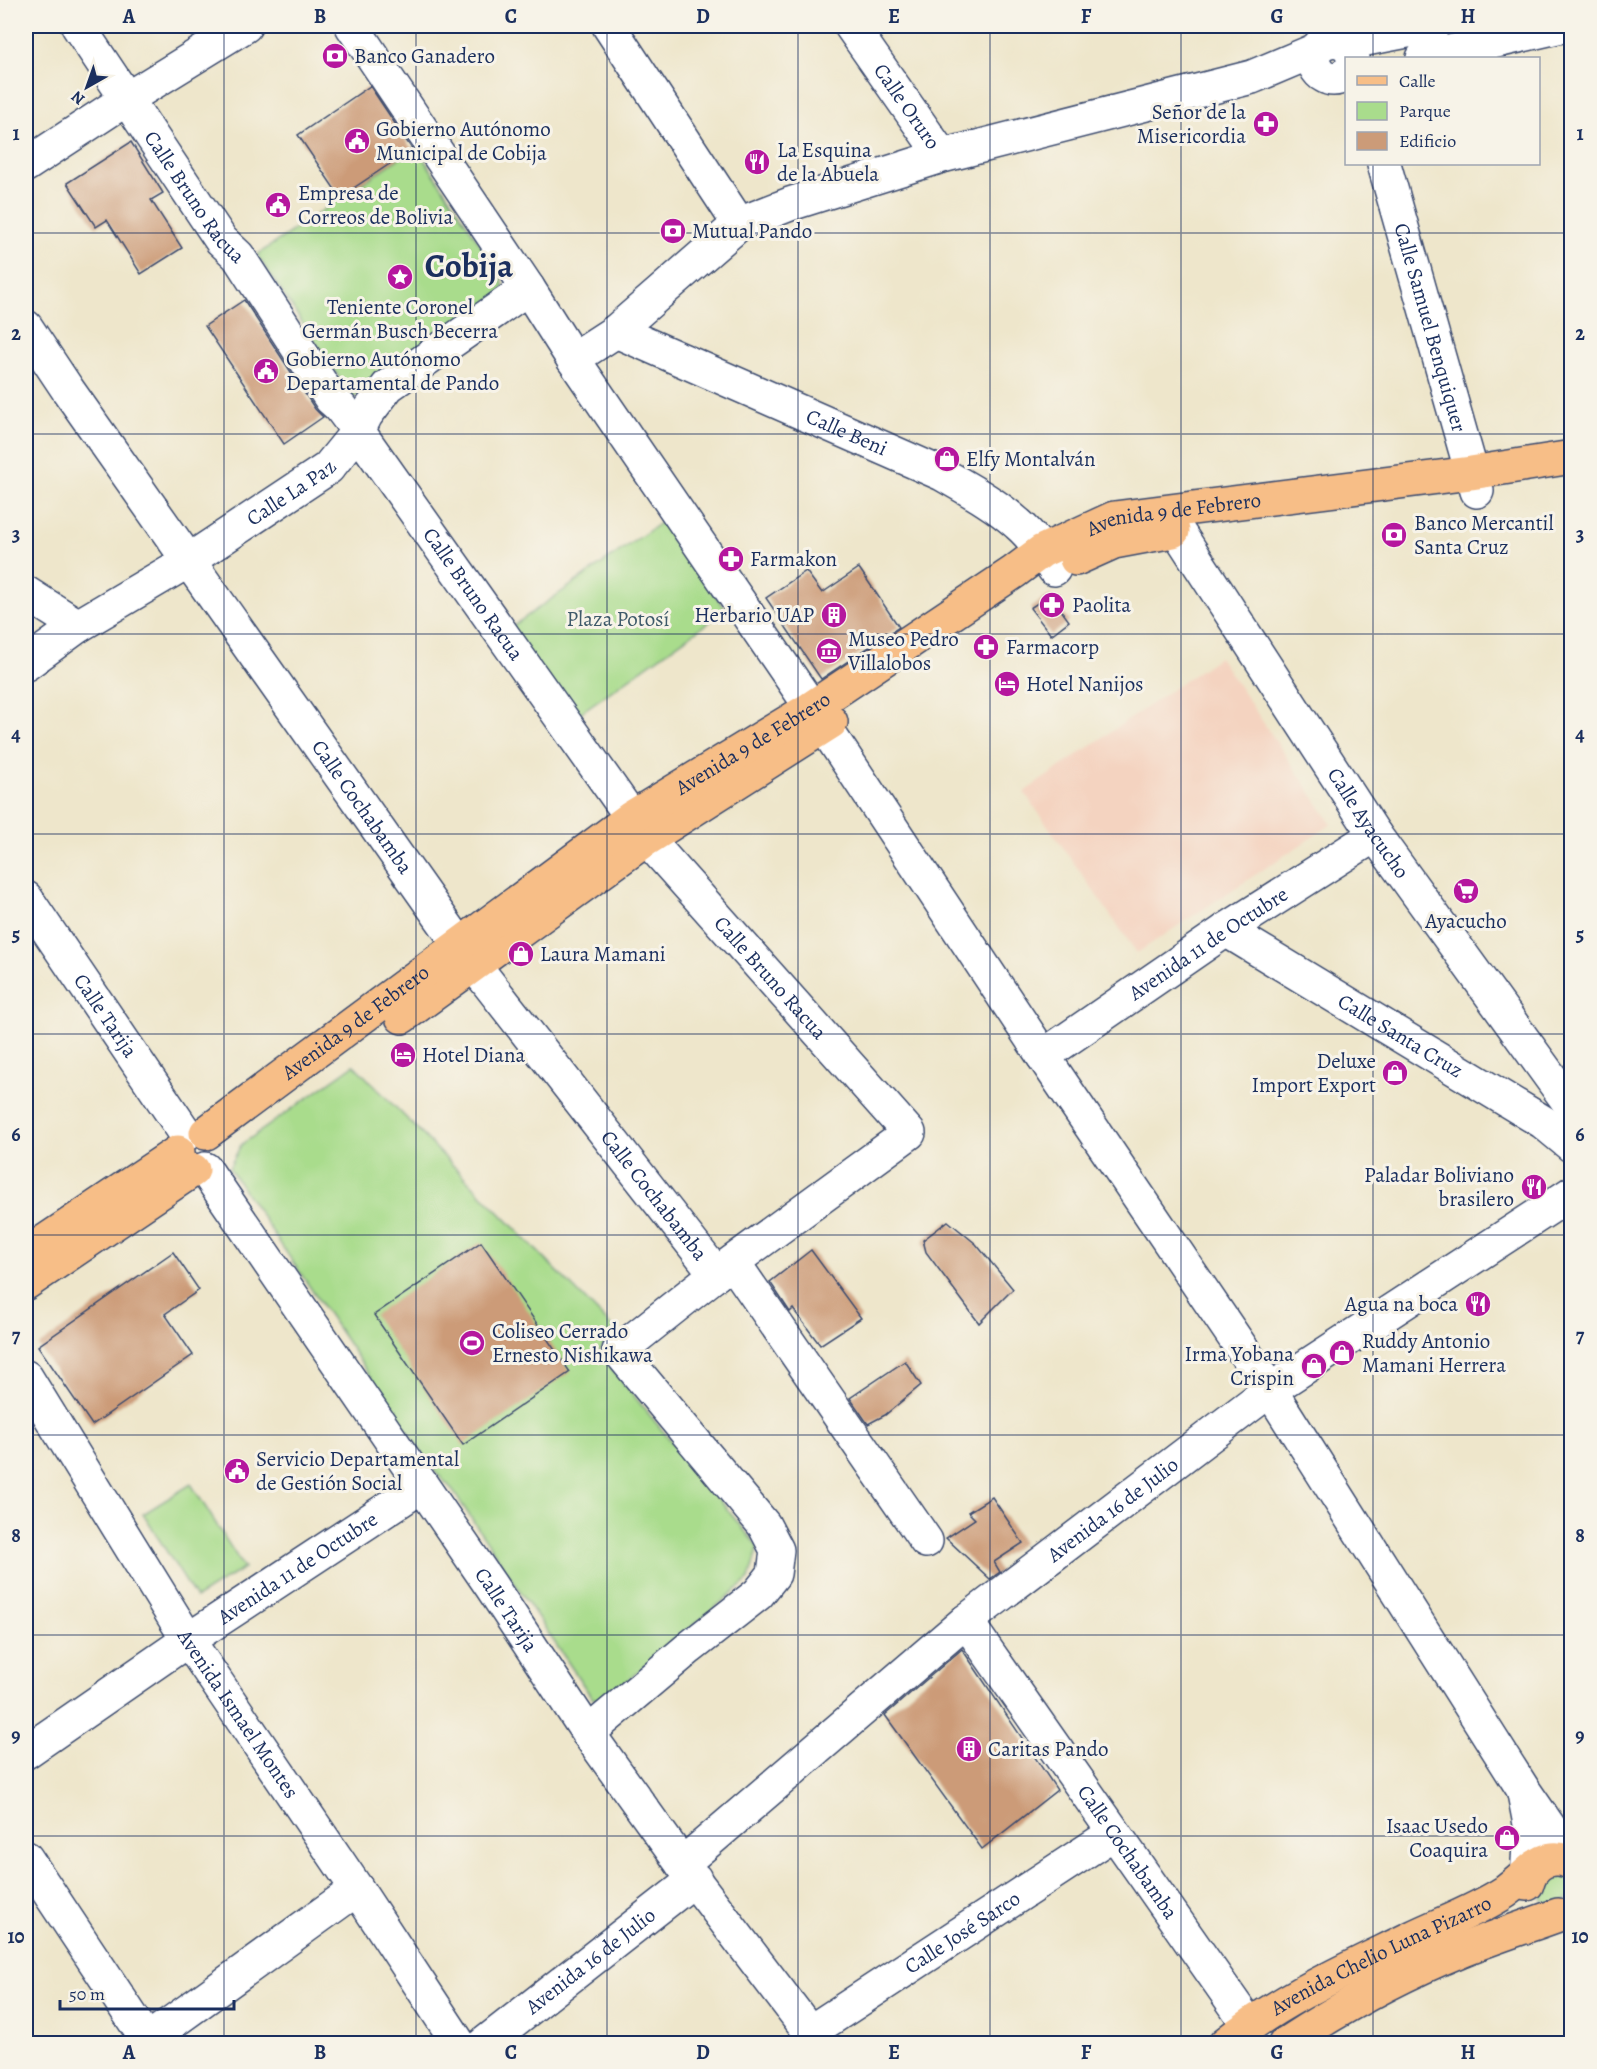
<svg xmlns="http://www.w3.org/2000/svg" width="1597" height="2069" font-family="Alegreya,serif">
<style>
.built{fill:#f4d3c0}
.green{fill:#a9dc8c;stroke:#628675;stroke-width:1.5}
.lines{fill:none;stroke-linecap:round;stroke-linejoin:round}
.stream{stroke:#42b1bd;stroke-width:7}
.building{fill:#cc9b78}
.minor-casing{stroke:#3b4a6e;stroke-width:36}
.major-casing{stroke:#3b4a6e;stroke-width:36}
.minor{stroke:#fff;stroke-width:33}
.major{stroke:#f7be87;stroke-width:33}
.grid{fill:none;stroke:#1b2f5e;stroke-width:1.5;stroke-opacity:0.55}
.labels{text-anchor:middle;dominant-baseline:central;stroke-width:6;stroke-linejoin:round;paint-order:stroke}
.poi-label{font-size:21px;fill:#1b2f5e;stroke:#f7f3e8;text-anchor:start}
.street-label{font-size:21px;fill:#1b2f5e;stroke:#f7f3e8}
.park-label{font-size:21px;fill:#3e5a6a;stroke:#f7f3e8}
.town-label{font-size:33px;font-weight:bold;fill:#1b2f5e;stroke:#f7f3e8}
.neatline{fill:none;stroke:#1b2f5e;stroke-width:2}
.grid-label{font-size:20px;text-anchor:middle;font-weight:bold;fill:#1b2f5e}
</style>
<rect width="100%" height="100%" fill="#f7f3e8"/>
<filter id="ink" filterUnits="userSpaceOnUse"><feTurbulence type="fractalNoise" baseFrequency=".0167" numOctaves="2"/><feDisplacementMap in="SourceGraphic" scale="12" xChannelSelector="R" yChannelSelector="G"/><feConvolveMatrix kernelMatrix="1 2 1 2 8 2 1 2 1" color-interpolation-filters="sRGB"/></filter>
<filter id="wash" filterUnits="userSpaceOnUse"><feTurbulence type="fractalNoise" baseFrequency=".008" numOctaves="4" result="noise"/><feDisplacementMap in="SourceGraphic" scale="24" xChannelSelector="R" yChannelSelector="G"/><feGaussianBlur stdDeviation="1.35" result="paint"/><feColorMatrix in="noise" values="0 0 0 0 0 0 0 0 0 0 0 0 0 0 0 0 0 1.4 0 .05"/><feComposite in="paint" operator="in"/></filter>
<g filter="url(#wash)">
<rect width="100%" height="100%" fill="#eee6cb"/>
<!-- built -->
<path class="built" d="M1219,657L1332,824L1137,953L1024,792Z"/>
<!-- green -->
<path class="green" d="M416,147L500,274L504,287L497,296L353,398L257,255Z
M663,521L726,610L573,718L510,628Z
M354,1065L615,1330L598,1352L758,1547L749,1579L603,1701L592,1698L451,1488L436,1473L229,1168L241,1145Z
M191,1484L244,1568L196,1598L143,1514Z
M1543,1873L1571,1878V1895C1561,1909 1543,1907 1537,1890Z"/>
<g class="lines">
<!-- stream -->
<path class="stream" d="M26,1595L29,1602L26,1610"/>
</g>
<g id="blocks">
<!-- building -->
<path class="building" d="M370,86L412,149L340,197L298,135Z
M131,142L163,193L151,200L182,248L141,274L107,220L96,227L67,183Z
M244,300L315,409L323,417L284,444L205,326Z
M859,568L899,627L821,679L766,598L806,571L822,593Z
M1050,595L1069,621L1051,635L1030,608Z
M948,1221L976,1244L1013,1289L979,1323L926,1252L923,1240Z
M481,1242L570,1372L463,1445L374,1315Z
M811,1250L861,1318L820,1345L793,1309L790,1312L770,1282Z
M173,1252L199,1290L165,1314L193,1355L92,1425L38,1346Z
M905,1361L921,1385L885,1415L868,1424L850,1398Z
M992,1497L1023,1543L994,1562L1000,1572L990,1579L946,1538L975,1519L968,1512Z
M962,1649L1057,1790L982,1849L885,1715Z"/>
</g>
</g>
<g filter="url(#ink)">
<use href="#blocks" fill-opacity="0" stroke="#3b4a6e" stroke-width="1.5"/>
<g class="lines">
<!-- minor casing -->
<g class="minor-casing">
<g id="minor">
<path id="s1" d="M78,26L221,240L238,256L331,399L340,407L358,431L647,839L909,1133L716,1274L619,1351L764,1525L777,1550L774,1574L758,1594L689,1648L588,1733"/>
<path d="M352,26L528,288L573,359L824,726L1043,1056L1270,1390L1523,1789L1572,1860"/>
<path d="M609,26L739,224"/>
<path id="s2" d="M851,26L942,156"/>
<path d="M1345,43L1433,26"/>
<path d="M1423,58L1562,26"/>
<path d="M1346,74C1339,79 1332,81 1324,76C1320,74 1317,70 1315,66C1306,38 1350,30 1353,58"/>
<path id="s3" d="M1384,164L1477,491"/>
<path d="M26,165L128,98L245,26"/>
<path id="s4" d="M26,327L68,390L474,965L716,1274"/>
<path id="s5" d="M616,331L942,474C968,489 996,504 1018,524C1032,536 1044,553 1054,569"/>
<path d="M573,359L616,331L739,224L790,204L942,156L1252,77L1316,50"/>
<path id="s6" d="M1177,530L1375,835L1572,1107"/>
<path d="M26,593L78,626"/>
<path id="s7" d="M26,664L78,626L188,561L328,468L358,431L366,415L388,386L528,288"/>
<path id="s8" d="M26,898L186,1134"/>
<path id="s9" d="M1226,930L1543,1122L1572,1146"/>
<path id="s10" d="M1043,1056L1226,930L1375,835"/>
<path id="s11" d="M205,1169L491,1586L588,1733L682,1864L819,2044"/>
<path d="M733,1262L926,1541"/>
<path id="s12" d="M26,1377L188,1640L357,1889L459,2044"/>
<path id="s13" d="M966,1621L1249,2025"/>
<path id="s14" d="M26,1752L188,1640L422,1486"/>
<path d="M1524,1793L1530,1824L1527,1882"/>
<path d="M26,1858L147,2040"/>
<path id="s15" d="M682,1864L966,1621L1270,1390L1572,1193"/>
<path id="s16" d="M810,2032L1114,1833"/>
<path d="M142,2044L357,1889"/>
<path id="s17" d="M484,2044L695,1879"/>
</g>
</g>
<!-- major casing -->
<g class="major-casing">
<g id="major">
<path d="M1076,559L1114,542L1173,531"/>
<path d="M402,1017L647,839L831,722"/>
<path id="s18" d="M206,1133L632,817L811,708L1014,572L1042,551L1114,518L1471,473L1572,457"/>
<path d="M26,1254L178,1152"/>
<path d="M26,1283L193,1170"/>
<path d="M1527,1884C1532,1862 1552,1853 1572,1863"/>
<path id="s19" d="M1225,2044C1280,1999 1348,1969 1411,1938C1442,1923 1476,1911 1505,1892C1516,1884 1526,1874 1536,1866"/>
<path d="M1285,2044C1340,2008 1398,1976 1459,1951C1491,1938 1525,1927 1558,1915"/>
</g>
</g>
<!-- minor -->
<use href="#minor" class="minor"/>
<!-- major -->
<use href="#major" class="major"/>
</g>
</g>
<!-- grid -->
<path class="grid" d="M224,26V2044M416,26V2044M607,26V2044M798,26V2044M990,26V2044M1181,26V2044M1373,26V58M1373,164V2044M26,233H1572M26,434H1572M26,634H1572M26,834H1572M26,1034H1572M26,1235H1572M26,1435H1572M26,1635H1572M26,1836H1572"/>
<!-- icons -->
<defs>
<g id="bank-disc" transform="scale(1.35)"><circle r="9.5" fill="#b5179e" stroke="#f7f3e8"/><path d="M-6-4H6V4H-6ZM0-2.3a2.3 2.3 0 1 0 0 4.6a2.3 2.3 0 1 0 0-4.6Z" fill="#fff"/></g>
<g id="pharmacy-disc" transform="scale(1.35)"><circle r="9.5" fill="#b5179e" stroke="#f7f3e8"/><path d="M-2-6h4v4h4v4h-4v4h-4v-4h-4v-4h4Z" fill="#fff"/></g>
<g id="civic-disc" transform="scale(1.35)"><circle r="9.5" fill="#b5179e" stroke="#f7f3e8"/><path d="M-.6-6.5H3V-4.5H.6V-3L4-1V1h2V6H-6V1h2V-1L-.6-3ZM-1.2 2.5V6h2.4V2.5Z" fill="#fff"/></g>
<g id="restaurant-disc" transform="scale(1.35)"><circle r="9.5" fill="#b5179e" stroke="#f7f3e8"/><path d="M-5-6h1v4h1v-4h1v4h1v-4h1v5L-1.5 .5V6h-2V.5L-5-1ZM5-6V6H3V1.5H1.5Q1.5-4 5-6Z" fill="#fff"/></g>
<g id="sight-disc" transform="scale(1.35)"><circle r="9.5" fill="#b5179e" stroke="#f7f3e8"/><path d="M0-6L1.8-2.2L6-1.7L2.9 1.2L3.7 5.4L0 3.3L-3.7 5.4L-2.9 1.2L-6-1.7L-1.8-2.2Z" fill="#fff"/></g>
<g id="shop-disc" transform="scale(1.35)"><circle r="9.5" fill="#b5179e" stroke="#f7f3e8"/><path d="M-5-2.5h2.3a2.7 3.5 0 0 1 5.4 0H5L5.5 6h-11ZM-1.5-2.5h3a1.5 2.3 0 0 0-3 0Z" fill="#fff"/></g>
<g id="building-disc" transform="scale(1.35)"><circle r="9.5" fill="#b5179e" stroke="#f7f3e8"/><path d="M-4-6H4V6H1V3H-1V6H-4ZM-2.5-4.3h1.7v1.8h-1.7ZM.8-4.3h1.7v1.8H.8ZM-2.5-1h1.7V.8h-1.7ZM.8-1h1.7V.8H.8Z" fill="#fff"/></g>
<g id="museum-disc" transform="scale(1.35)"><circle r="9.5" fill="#b5179e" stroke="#f7f3e8"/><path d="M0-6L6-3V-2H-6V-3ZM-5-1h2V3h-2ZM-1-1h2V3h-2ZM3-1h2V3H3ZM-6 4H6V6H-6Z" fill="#fff"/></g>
<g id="hotel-disc" transform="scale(1.35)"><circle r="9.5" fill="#b5179e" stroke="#f7f3e8"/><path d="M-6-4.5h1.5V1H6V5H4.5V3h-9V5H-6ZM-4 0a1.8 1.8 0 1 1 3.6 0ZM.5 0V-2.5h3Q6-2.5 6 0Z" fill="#fff"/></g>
<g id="supermarket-disc" transform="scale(1.35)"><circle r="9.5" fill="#b5179e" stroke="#f7f3e8"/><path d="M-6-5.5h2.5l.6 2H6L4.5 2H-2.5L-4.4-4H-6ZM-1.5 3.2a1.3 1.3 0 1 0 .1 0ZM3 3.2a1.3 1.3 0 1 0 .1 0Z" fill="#fff"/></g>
<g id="stadium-disc" transform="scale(1.35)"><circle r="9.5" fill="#b5179e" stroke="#f7f3e8"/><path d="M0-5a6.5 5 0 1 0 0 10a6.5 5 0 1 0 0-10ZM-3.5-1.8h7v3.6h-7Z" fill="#fff"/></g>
</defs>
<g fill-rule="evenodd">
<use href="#bank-disc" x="335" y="56"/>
<use href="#pharmacy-disc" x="1266" y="124"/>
<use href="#civic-disc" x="357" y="141"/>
<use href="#restaurant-disc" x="757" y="162"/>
<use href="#civic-disc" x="278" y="205"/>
<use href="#bank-disc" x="673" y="231"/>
<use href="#sight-disc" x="400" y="277"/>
<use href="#civic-disc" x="266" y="371"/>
<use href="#shop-disc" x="947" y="459"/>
<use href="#bank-disc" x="1394" y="535"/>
<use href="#pharmacy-disc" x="731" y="559"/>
<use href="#pharmacy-disc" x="1052" y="605"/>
<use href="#building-disc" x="834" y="615"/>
<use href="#pharmacy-disc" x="986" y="647"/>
<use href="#museum-disc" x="829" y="651"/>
<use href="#hotel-disc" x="1007" y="684"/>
<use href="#supermarket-disc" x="1466" y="891"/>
<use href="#shop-disc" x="521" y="954"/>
<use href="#hotel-disc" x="403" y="1055"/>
<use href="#shop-disc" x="1395" y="1073"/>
<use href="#restaurant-disc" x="1534" y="1187"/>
<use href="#restaurant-disc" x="1478" y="1304"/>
<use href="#stadium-disc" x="472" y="1343"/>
<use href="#shop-disc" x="1342" y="1353"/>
<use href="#shop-disc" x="1314" y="1366"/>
<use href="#civic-disc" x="237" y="1471"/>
<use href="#building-disc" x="969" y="1749"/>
<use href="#shop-disc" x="1507" y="1838"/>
</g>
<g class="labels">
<!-- poi labels -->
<g class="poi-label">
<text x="354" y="56">Banco Ganadero</text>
<text x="1246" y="112" text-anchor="end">Señor de la<tspan x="1246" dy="24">Misericordia</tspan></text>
<text x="376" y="129">Gobierno Autónomo<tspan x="376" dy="24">Municipal de Cobija</tspan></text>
<text x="777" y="150">La Esquina<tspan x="777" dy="24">de la Abuela</tspan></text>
<text x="298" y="193">Empresa de<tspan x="298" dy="24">Correos de Bolivia</tspan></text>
<text x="692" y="231">Mutual Pando</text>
<text x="400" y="307" text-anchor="middle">Teniente Coronel<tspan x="400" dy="24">Germán Busch Becerra</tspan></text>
<text x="286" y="359">Gobierno Autónomo<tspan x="286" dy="24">Departamental de Pando</tspan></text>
<text x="966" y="459">Elfy Montalván</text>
<text x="1414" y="523">Banco Mercantil<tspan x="1414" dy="24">Santa Cruz</tspan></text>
<text x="750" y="559">Farmakon</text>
<text x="1072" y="605">Paolita</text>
<text x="814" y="615" text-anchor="end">Herbario UAP</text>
<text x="848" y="639">Museo Pedro<tspan x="848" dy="24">Villalobos</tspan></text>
<text x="1006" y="647">Farmacorp</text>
<text x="1026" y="684">Hotel Nanijos</text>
<text x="1466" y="921" text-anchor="middle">Ayacucho</text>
<text x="540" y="954">Laura Mamani</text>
<text x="422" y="1055">Hotel Diana</text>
<text x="1376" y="1061" text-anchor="end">Deluxe<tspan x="1376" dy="24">Import Export</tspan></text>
<text x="1514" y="1175" text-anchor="end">Paladar Boliviano<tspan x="1514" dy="24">brasilero</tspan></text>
<text x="1458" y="1304" text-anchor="end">Agua na boca</text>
<text x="492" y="1331">Coliseo Cerrado<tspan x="492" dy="24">Ernesto Nishikawa</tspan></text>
<text x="1362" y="1341">Ruddy Antonio<tspan x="1362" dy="24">Mamani Herrera</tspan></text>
<text x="1294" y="1354" text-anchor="end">Irma Yobana<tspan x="1294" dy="24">Crispin</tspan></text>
<text x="256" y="1459">Servicio Departamental<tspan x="256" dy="24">de Gestión Social</tspan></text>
<text x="988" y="1749">Caritas Pando</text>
<text x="1488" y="1826" text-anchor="end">Isaac Usedo<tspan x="1488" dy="24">Coaquira</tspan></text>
</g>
<!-- street labels -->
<g class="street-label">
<text stroke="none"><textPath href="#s2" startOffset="98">Calle Oruro</textPath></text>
<text stroke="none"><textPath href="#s1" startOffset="207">Calle Bruno Racua</textPath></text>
<text stroke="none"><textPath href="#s3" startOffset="170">Calle Samuel Benquiquer</textPath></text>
<text stroke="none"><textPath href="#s5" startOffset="252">Calle Beni</textPath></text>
<text stroke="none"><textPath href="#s7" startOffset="316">Calle La Paz</textPath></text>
<text stroke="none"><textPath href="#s18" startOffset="1158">Avenida 9 de Febrero</textPath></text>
<text stroke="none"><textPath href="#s1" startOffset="693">Calle Bruno Racua</textPath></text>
<text stroke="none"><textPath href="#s18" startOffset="672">Avenida 9 de Febrero</textPath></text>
<text stroke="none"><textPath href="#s4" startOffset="586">Calle Cochabamba</textPath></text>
<text stroke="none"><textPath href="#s6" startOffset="350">Calle Ayacucho</textPath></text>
<text stroke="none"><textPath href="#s10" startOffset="200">Avenida 11 de Octubre</textPath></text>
<text stroke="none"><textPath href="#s1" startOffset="1179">Calle Bruno Racua</textPath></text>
<text stroke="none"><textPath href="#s8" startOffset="142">Calle Tarija</textPath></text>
<text stroke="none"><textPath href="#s18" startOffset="186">Avenida 9 de Febrero</textPath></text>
<text stroke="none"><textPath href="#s9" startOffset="204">Calle Santa Cruz</textPath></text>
<text stroke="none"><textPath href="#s4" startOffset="1072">Calle Cochabamba</textPath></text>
<text stroke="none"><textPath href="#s15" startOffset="558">Avenida 16 de Julio</textPath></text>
<text stroke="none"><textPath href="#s14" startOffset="328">Avenida 11 de Octubre</textPath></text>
<text stroke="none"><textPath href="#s11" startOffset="534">Calle Tarija</textPath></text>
<text stroke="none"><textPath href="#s12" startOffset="398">Avenida Ismael Montes</textPath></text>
<text stroke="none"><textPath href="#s13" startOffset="282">Calle Cochabamba</textPath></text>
<text stroke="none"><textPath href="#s16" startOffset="182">Calle José Sarco</textPath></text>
<text stroke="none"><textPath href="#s19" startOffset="180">Avenida Chelio Luna Pizarro</textPath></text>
<text stroke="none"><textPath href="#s17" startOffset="135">Avenida 16 de Julio</textPath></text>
</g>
<!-- park labels -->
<g class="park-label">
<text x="618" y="619">Plaza Potosí</text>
</g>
<!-- town labels -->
<g class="town-label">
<text x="469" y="265">Cobija</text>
</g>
</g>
<!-- margin -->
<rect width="1597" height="2069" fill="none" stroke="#f7f3e8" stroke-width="66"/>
<!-- legend -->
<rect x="1345" y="57" width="195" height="108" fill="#f7f3e8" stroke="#9fa5b1" stroke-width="1.5"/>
<rect x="1357" y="76" width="30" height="9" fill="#f7be87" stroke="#9fa5b1" stroke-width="1.5"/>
<text x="1399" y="87" font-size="18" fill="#1b2f5e">Calle</text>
<rect x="1357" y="102" width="30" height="18" fill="#a9dc8c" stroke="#9fa5b1" stroke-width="1.5"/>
<text x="1399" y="117" font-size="18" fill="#1b2f5e">Parque</text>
<rect x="1357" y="132" width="30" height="18" fill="#cc9b78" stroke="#9fa5b1" stroke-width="1.5"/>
<text x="1399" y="147" font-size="18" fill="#1b2f5e">Edificio</text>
<!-- north arrow -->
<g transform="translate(87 87) rotate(220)" stroke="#f7f3e8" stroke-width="4.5" paint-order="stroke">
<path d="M0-4.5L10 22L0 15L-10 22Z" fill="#1b2f5e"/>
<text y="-9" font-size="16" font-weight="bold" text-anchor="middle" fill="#1b2f5e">N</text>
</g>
<!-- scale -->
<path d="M60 2000v9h174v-9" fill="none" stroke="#1b2f5e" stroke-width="3"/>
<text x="69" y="2000" font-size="18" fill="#1b2f5e" stroke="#f7f3e8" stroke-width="4.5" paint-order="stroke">50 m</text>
<rect x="33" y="33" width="1531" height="2003" class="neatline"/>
<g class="grid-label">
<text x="129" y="23">A</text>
<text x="320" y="23">B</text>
<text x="511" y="23">C</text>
<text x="703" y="23">D</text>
<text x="894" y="23">E</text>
<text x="1086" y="23">F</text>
<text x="1277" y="23">G</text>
<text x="1468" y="23">H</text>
<text x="16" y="140">1</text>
<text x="1580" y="140">1</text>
<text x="16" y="340">2</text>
<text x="1580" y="340">2</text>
<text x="16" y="541">3</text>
<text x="1580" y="541">3</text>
<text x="16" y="741">4</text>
<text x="1580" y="741">4</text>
<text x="16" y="941">5</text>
<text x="1580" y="941">5</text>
<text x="16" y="1141">6</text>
<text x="1580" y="1141">6</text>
<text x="16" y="1342">7</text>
<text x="1580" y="1342">7</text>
<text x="16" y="1542">8</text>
<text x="1580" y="1542">8</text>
<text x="16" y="1742">9</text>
<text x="1580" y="1742">9</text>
<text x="16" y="1943">10</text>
<text x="1580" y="1943">10</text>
<text x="129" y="2059">A</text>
<text x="320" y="2059">B</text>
<text x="511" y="2059">C</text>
<text x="703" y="2059">D</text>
<text x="894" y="2059">E</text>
<text x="1086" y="2059">F</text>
<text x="1277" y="2059">G</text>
<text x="1468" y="2059">H</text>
</g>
</svg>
